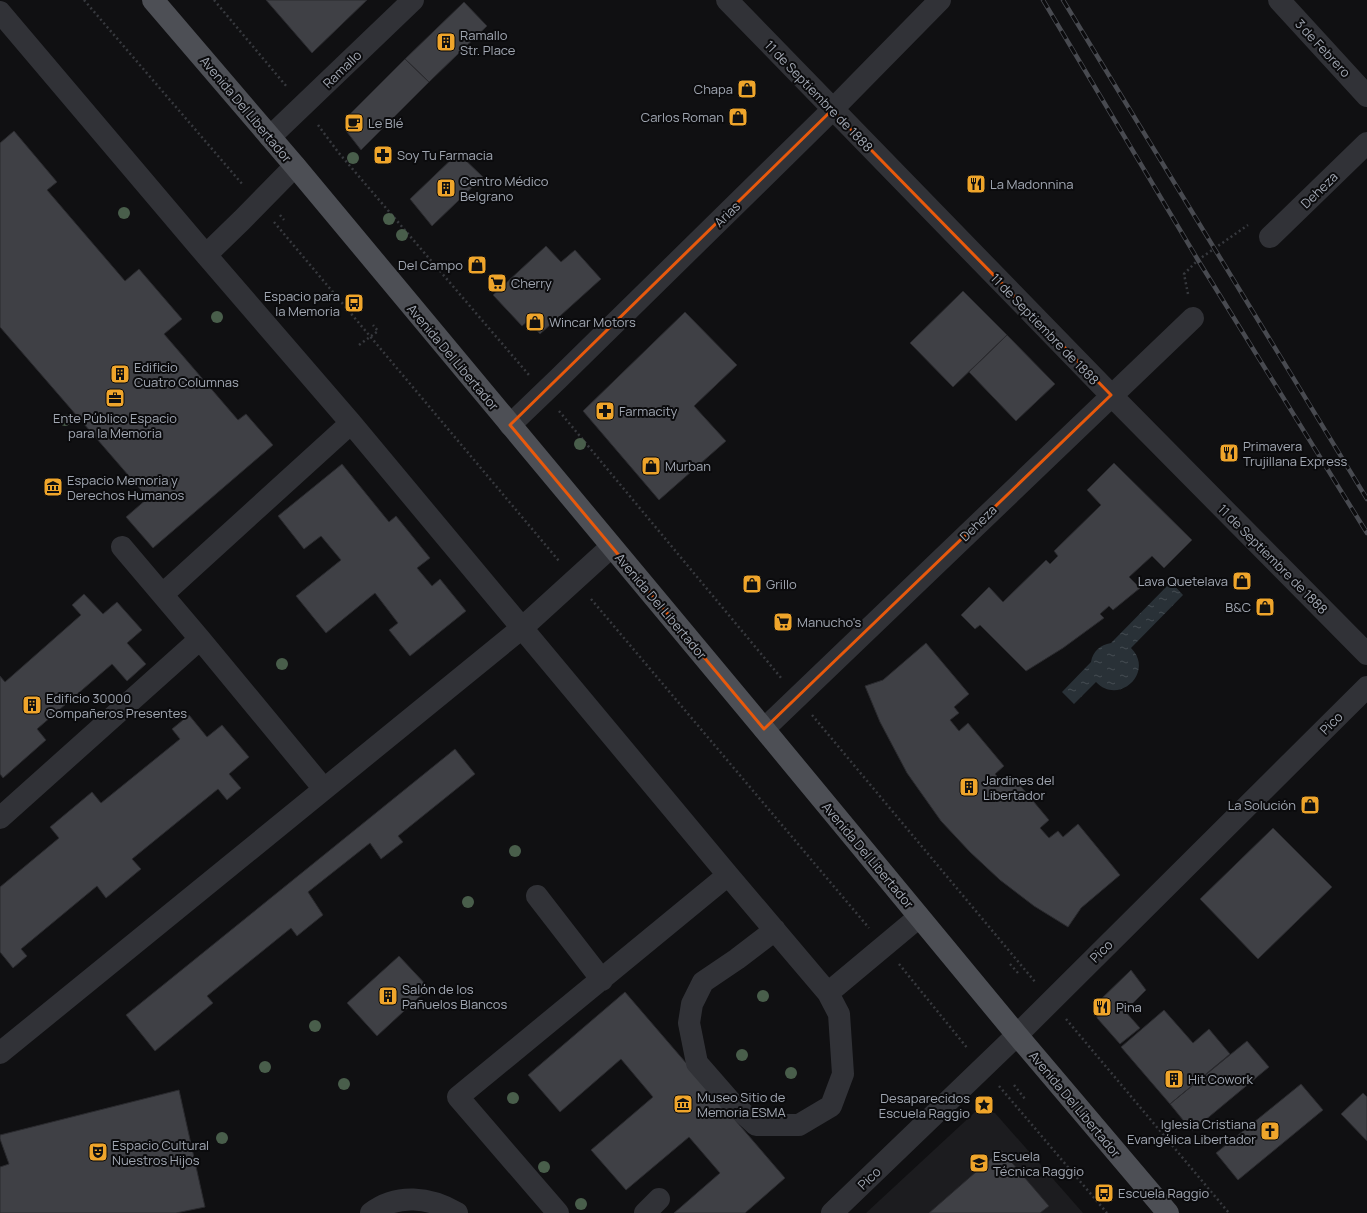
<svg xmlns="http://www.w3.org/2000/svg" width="1367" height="1213" font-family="Manrope,sans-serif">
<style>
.built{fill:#1c1c1f}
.water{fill:url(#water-ripples)}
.building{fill:#3f4045;stroke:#2a2a2e}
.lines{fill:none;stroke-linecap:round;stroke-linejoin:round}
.path{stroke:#37393e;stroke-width:2.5;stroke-dasharray:2 3;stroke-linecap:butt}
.minor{stroke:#313237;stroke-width:22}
.major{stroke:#4d4f55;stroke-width:22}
.rail-casing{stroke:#484a50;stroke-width:4.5}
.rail{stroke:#0b0b0d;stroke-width:3;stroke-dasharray:9;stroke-linecap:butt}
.tree{fill:#495e4b}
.marked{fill:none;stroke:#e8590c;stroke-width:3;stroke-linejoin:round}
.labels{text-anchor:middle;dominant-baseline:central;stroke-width:4;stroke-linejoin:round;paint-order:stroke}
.poi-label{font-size:13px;fill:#a1a7b2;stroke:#0b0b0d;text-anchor:start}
.street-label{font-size:13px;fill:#a1a7b2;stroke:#0b0b0d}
</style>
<defs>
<pattern id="water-ripples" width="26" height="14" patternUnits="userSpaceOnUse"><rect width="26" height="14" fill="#293137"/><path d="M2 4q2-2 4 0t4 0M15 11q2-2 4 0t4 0" fill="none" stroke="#454c52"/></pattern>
</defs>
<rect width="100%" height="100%" fill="#101012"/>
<!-- built -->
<path class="built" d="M975,1112L995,1113L1083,1213H866Z"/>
<!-- water -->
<path class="water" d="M1171,582L1183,595L1131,648C1155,672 1119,706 1096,682L1074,704L1062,692L1091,662C1093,651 1100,645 1111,643Z"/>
<!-- building -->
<path class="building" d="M266,0H367L312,53Z
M464,2L487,26L429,82L405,59Z
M405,59L429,82L361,150L347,132L350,114Z
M14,131L57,182L47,190L125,281L139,269L182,319L164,334L238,420L246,414L273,445L153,548L126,517L148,498L0,327V143Z
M458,153L483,177L432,226L410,199Z
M546,246L561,262L575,250L601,279L540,334L528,321L522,326L493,295Z
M963,291L1007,335L953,387L910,343Z
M685,312L737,365L694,406L726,441L659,500L583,411Z
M1007,335L1055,384L1016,421L969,372Z
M1114,463L1192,540L1164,568L1152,556L1129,577L1140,588L1113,610L1109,606L1100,614L1104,618L1063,648L1026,671L980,625L975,629L961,615L989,587L1003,602L1046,560L1050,564L1058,556L1054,551L1101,505L1087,490Z
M342,464L389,522L396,516L430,558L417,568L432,586L440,579L466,611L410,656L389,630L398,623L375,593L326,633L296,596L341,560L321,536L304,549L278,516Z
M84,594L103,614L117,602L142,630L127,643L146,664L127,681L112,664L37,729L46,740L3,778L0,774V676L5,682L81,615L72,605Z
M926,643L969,694L954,707L959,713L950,720L959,731L968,723L1004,766L995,774L1004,784L1013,777L1049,820L1040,828L1049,838L1058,831L1063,837L1078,824L1120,875L1081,908L1068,927L1034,906L1000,880L970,852L941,821L907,773L880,722L865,686L883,680Z
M189,715L207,737L222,725L249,757L229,774L241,788L227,800L218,789L132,859L141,869L106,898L97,886L21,949L27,956L13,968L0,952V887L59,838L50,827L92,792L101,803L180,739L172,729Z
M455,749L475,774L398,836L403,842L381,859L370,843L308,892L323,915L297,936L291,928L207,996L213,1003L155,1051L126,1015Z
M1273,828L1332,887L1258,959L1200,899Z
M399,956L429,988L377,1036L347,1003Z
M1131,970L1146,990L1125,1011L1140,1028L1120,1044L1097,1018L1098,1002Z
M625,992L785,1178L745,1213H674L720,1173L689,1137L626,1190L591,1150L653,1097L621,1059L560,1112L528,1075Z
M1164,1010L1193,1043L1209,1029L1230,1054L1170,1104L1121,1047Z
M1247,1041L1269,1067L1192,1131L1170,1104Z
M1301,1084L1323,1110L1238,1180L1216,1153Z
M179,1090L205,1207L176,1213H0V1167L9,1164L0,1139V1135Z
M1363,1093L1367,1097V1141L1341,1114Z
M1001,1150L1049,1206L1040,1213H929Z"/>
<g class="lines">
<!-- path -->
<path class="path" d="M84,0L243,185
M214,0L287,87
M318,125L338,152L529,375
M280,215L284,220
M274,222L559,561
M1188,294L1184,274L1198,260L1248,225
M359,345L378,331L373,325
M559,411L782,679
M591,599L869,928
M812,715L1036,983
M899,964L968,1049
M1010,964L1018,973
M1066,1019L1229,1213
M1014,1085L1025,1099
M999,1086L1107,1213"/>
<!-- minor -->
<path class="minor" d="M727,0L1111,395L1367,654
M1279,0L1367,96
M0,12L206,255L351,423L728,875L828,993L919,917
M270,137L413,0
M1270,237L1367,143
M206,255L242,220L295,166
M510,425L558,379L832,110L940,0
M122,547L200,639L324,789
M163,594L351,423
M764,729L1193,318
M0,818L200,639
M537,896L602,980
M775,930L737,959L703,982L692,1004L689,1023L697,1063L731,1102L756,1125H799L831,1106L843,1074L839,1014L828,993
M0,1053L522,628L611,547
M371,1213C397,1193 430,1197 457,1213
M558,1213L458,1097L728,875
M645,1213L659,1199
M832,1213L1017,1035L1367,687"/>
<!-- major -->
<path class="major" d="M153,0L295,166L764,729L1017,1035L1168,1213"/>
<!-- rail casing -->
<g class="rail-casing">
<path id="rail" d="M1043,0L1198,260L1367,533
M1063,0L1367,499"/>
</g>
<!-- rail -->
<use href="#rail" class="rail"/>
</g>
<!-- trees -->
<g class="tree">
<circle cx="353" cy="158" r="6"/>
<circle cx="124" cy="213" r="6"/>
<circle cx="389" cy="219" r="6"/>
<circle cx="402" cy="235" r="6"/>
<circle cx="217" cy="317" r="6"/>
<circle cx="65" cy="420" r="6"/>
<circle cx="580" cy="444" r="6"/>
<circle cx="282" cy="664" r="6"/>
<circle cx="515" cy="851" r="6"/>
<circle cx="468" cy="902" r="6"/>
<circle cx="763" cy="996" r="6"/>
<circle cx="315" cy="1026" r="6"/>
<circle cx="742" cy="1055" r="6"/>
<circle cx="265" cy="1067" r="6"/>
<circle cx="791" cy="1073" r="6"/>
<circle cx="344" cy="1084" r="6"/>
<circle cx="513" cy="1098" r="6"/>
<circle cx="222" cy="1138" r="6"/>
<circle cx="544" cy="1167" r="6"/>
<circle cx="581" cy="1204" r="6"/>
</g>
<!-- marked area -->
<path class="marked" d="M832,110L1111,395L764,729L510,425Z"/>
<!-- icons -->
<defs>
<g id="building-square" transform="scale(1)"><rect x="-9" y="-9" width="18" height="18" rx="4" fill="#efa52b" stroke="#0b0b0d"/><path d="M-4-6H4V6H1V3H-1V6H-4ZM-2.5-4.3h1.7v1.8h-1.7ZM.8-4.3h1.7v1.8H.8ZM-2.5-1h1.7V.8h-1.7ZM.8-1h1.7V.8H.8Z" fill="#111"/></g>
<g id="shop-square" transform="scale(1)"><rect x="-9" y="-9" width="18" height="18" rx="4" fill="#efa52b" stroke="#0b0b0d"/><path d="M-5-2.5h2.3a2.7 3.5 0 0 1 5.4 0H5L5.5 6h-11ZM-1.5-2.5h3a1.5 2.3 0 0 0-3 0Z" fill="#111"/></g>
<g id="cafe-square" transform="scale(1)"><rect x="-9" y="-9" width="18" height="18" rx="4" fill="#efa52b" stroke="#0b0b0d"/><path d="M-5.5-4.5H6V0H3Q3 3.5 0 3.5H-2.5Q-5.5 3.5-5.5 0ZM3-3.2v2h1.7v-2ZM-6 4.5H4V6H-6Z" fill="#111"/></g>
<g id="pharmacy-square" transform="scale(1)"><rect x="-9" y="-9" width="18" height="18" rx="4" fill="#efa52b" stroke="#0b0b0d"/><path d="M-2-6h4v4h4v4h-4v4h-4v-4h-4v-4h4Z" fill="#111"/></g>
<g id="restaurant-square" transform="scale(1)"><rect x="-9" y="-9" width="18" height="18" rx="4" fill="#efa52b" stroke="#0b0b0d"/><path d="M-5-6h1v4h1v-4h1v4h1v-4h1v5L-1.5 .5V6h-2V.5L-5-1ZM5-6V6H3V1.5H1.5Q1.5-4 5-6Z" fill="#111"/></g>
<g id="supermarket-square" transform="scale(1)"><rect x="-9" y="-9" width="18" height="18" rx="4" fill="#efa52b" stroke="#0b0b0d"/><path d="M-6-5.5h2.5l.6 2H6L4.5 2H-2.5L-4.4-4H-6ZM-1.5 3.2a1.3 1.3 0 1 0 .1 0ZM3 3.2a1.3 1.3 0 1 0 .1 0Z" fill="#111"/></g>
<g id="bus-square" transform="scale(1)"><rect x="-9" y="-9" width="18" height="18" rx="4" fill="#efa52b" stroke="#0b0b0d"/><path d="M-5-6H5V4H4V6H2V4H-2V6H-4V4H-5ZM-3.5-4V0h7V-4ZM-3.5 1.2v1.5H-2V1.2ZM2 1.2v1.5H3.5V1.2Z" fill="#111"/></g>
<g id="office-square" transform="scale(1)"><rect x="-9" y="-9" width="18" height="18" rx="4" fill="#efa52b" stroke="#0b0b0d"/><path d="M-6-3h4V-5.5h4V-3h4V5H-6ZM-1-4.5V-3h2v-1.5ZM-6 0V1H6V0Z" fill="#111"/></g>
<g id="museum-square" transform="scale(1)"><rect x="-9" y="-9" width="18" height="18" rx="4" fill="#efa52b" stroke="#0b0b0d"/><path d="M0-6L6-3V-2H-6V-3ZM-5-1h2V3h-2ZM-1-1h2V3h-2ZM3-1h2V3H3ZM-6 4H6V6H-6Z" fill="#111"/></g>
<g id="sight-square" transform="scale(1)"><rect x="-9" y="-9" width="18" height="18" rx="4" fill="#efa52b" stroke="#0b0b0d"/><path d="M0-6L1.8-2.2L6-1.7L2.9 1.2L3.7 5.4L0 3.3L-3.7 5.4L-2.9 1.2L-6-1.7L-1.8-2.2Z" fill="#111"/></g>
<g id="church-square" transform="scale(1)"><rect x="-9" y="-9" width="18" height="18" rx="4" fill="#efa52b" stroke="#0b0b0d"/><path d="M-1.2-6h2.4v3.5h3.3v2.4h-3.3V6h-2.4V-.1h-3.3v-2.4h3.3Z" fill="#111"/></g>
<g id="theatre-square" transform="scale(1)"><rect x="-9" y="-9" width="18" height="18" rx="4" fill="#efa52b" stroke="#0b0b0d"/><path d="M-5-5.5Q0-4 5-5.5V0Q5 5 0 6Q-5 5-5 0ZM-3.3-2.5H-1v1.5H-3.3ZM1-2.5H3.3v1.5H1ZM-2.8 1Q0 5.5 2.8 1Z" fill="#111"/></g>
<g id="university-square" transform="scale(1)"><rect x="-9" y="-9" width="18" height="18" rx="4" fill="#efa52b" stroke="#0b0b0d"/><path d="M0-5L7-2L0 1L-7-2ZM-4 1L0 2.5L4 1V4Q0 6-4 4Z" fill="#111"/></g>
</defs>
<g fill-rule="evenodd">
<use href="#building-square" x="446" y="42"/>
<use href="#shop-square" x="747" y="89"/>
<use href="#shop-square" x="738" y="117"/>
<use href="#cafe-square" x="354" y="123"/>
<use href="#pharmacy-square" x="383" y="155"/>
<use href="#restaurant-square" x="976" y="184"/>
<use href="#building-square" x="446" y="188"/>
<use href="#shop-square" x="477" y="265"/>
<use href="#supermarket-square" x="497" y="283"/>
<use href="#bus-square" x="354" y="303"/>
<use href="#shop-square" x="535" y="322"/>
<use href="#building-square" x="120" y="374"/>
<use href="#office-square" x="115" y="398"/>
<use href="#pharmacy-square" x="605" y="411"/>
<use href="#restaurant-square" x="1229" y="453"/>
<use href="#shop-square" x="651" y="466"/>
<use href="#museum-square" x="53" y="487"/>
<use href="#shop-square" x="1242" y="581"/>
<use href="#shop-square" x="752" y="584"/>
<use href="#shop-square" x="1265" y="607"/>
<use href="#supermarket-square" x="783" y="622"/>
<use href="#building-square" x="32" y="705"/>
<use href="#building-square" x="969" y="787"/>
<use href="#shop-square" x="1310" y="805"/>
<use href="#building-square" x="388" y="996"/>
<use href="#restaurant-square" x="1102" y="1007"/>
<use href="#building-square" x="1174" y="1079"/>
<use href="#museum-square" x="683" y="1104"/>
<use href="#sight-square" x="984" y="1105"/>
<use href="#church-square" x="1270" y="1131"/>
<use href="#theatre-square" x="98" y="1152"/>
<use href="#university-square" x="979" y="1163"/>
<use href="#bus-square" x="1104" y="1193"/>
</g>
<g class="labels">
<!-- poi labels -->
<g class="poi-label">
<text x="460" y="35">Ramallo<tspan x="460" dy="15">Str. Place</tspan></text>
<text x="733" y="89" text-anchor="end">Chapa</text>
<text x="724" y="117" text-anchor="end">Carlos Roman</text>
<text x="368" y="123">Le Blé</text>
<text x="397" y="155">Soy Tu Farmacia</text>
<text x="460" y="181">Centro Médico<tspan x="460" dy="15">Belgrano</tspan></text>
<text x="990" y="184">La Madonnina</text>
<text x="463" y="265" text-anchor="end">Del Campo</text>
<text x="511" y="283">Cherry</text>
<text x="340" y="296" text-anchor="end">Espacio para<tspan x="340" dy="15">la Memoria</tspan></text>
<text x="549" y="322">Wincar Motors</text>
<text x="134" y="367">Edificio<tspan x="134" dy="15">Cuatro Columnas</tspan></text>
<text x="619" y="411">Farmacity</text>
<text x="115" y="418" text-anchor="middle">Ente Público Espacio<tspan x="115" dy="15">para la Memoria</tspan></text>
<text x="1243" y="446">Primavera<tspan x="1243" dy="15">Trujillana Express</tspan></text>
<text x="665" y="466">Murban</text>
<text x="67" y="480">Espacio Memoria y<tspan x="67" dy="15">Derechos Humanos</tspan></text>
<text x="1228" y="581" text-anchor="end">Lava Quetelava</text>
<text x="766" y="584">Grillo</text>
<text x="1251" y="607" text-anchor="end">B&amp;C</text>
<text x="797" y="622">Manucho's</text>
<text x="46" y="698">Edificio 30000<tspan x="46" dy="15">Compañeros Presentes</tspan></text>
<text x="983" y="780">Jardines del<tspan x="983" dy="15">Libertador</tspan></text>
<text x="1296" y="805" text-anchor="end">La Solución</text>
<text x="402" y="989">Salón de los<tspan x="402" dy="15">Pañuelos Blancos</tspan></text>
<text x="1116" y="1007">Pina</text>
<text x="1188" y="1079">Hit Cowork</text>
<text x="697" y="1097">Museo Sitio de<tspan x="697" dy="15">Memoria ESMA</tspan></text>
<text x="970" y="1098" text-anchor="end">Desaparecidos<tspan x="970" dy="15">Escuela Raggio</tspan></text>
<text x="1256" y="1124" text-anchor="end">Iglesia Cristiana<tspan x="1256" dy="15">Evangélica Libertador</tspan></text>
<text x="112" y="1145">Espacio Cultural<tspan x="112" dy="15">Nuestros Hijos</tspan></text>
<text x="993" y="1156">Escuela<tspan x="993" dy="15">Técnica Raggio</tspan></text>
<text x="1118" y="1193">Escuela Raggio</text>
</g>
<!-- street labels -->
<g class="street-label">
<text transform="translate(1323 48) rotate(47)">3 de Febrero</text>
<text transform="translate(342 69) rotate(-44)">Ramallo</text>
<text transform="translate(819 96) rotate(46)">11 de Septiembre de 1888</text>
<text transform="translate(246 109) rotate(50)">Avenida Del Libertador</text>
<text transform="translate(1319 190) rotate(-44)">Deheza</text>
<text transform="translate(727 214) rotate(-44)">Arias</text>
<text transform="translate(1045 329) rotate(46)">11 de Septiembre de 1888</text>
<text transform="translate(453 357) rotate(50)">Avenida Del Libertador</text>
<text transform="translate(978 523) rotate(-44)">Deheza</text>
<text transform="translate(1273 559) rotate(45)">11 de Septiembre de 1888</text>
<text transform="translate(661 606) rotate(50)">Avenida Del Libertador</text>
<text transform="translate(1331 723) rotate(-45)">Pico</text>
<text transform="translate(868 855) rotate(50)">Avenida Del Libertador</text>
<text transform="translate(1101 951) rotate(-45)">Pico</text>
<text transform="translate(1075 1104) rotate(50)">Avenida Del Libertador</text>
<text transform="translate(869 1178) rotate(-44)">Pico</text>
</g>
</g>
</svg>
